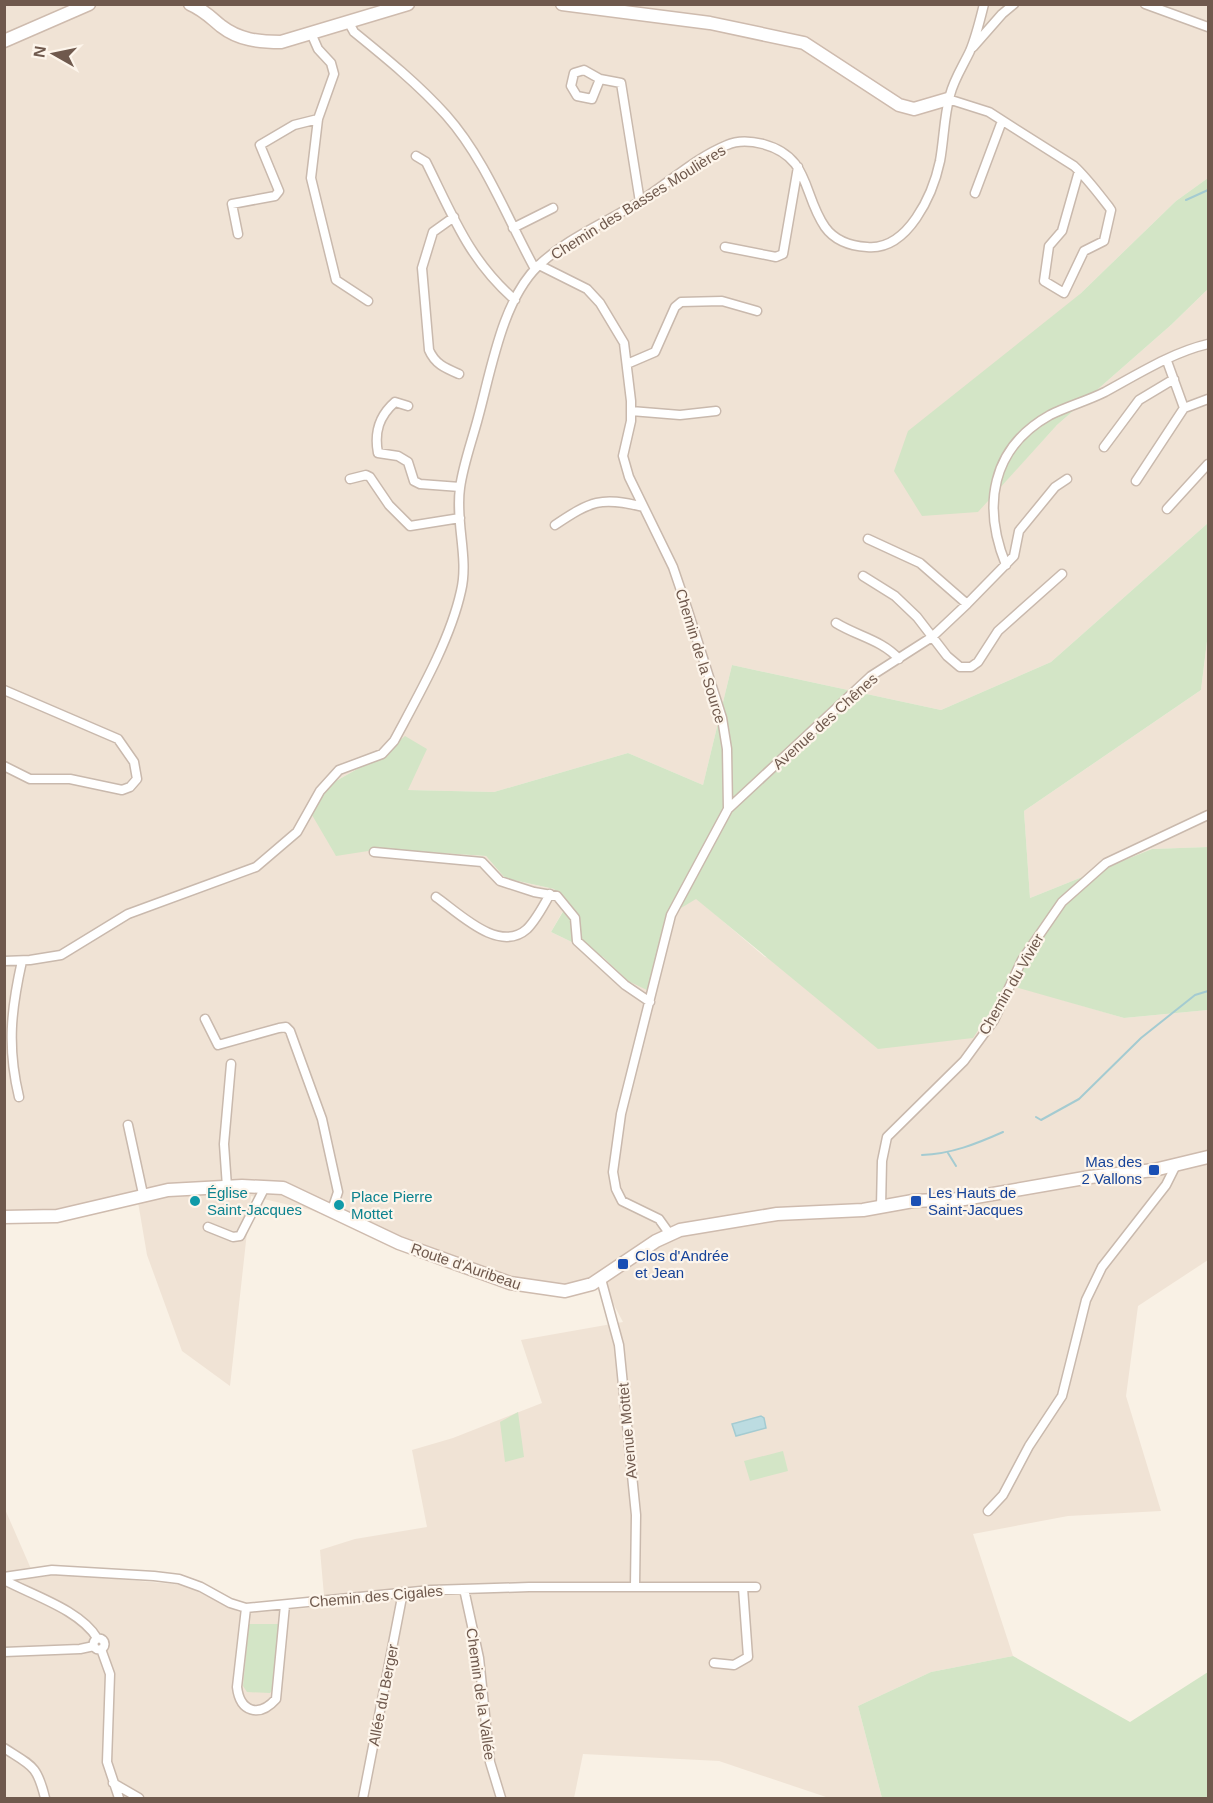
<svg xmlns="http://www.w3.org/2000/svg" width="1213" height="1803" font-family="Arial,sans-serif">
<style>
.residential{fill:#f0e3d5}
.green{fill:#d3e5c6}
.water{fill:#bcdce1;stroke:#a4cbd1;stroke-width:1.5}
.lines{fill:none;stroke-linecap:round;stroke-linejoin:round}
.stream{stroke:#a4cbd1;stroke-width:2}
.street-casing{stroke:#c9b9ad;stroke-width:11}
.secondary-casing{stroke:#cebbae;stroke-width:15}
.street{stroke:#fff;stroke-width:8}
.secondary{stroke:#fff;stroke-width:12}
.transit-dot{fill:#1a4fb4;stroke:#fdf5eb;stroke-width:2}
.culture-dot{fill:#0f9aa8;stroke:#fdf5eb;stroke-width:2}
.labels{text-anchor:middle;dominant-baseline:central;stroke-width:4.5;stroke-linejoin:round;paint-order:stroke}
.street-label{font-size:15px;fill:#6f594d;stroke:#fdf5eb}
.transit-label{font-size:15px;fill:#164399;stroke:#fdf5eb;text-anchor:start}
.culture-label{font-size:15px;fill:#0d838f;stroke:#fdf5eb;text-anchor:start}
</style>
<rect width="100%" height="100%" fill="#f9f1e5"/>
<!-- residential -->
<path class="residential" d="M5,5H1208V178L1176,201L1080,294L978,511L1057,425L1171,325L1208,289V523L1051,662L941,710L732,665L703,785L628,753L494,792L407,790L384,754L327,786L381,849L486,856L505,878L554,889L568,902L551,932L603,957L628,981L676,911L696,898L765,957L1008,984L1124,1018L1208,1010V1260L1138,1306L1126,1396L1161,1511L1068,1516L973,1534L1013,1656L931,1672L858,1706L882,1798H829L719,1761L583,1754L574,1798H5L4,1507L35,1578L62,1574L184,1585L239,1612L325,1607L320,1550L355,1539L427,1527L412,1450L453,1438L542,1403L521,1340L623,1322L598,1275L564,1296L507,1290L311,1210L251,1196L230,1386L182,1351L147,1255L138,1202L47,1223L5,1224Z
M1208,634V847L1152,849L1030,898L1024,811L1201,690Z"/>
<!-- green -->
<path class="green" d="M1208,178V289L1171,325L1057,425L978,512L922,516L894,471L908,431L1080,294L1176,201Z
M1208,523V633L1201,690L1024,811L1030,898L1152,849L1208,847V1010L1124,1018L1008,985L973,1038L878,1049L696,899L676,911L649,991L628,981L603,957L551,932L568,903L554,889L505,878L486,856L381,849L336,856L312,815L327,786L384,754L405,736L427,749L408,790L494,792L628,753L703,785L732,665L941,710L1051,662Z
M518,1412L524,1457L505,1462L500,1422Z
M783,1451L788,1471L750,1481L744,1461Z
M249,1624H280L274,1689L270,1693L247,1692L243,1686Z
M1013,1656L1130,1722L1208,1672V1798H882L858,1706L931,1672Z"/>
<!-- water -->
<path class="water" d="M761,1416L764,1418L766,1428L736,1436L732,1424Z"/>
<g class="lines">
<!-- stream -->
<path class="stream" d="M1186,200L1208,190
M1036,1117L1041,1120L1079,1099L1141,1038L1195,995L1208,991
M948,1153L956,1166
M922,1155C951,1154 976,1144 1003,1132"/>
<!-- street casing -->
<g class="street-casing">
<path id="street" d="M1145,4L1208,27
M349,23L354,32C386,58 418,84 446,115C485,159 507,218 535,269
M311,33L318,49L331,63L334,74L318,119L311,178L336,280L368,301
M973,47L1002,14L1014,4
M600,79L592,99L577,96L571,86L574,73L584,70L600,79L621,83L640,202
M948,99L989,112L1074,166C1087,178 1098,193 1109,207L1111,210L1104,241L1084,251L1064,293L1044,281L1049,246L1062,231L1079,171
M416,156L426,162C453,216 469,260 515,300
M975,193L1002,121
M454,217L433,232L422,268L429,350C435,364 445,368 459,374
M513,228L553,208
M238,234L232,204L275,196L279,191L260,145L294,125L318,119
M725,247L776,257L783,254L798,167
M539,265L587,289L600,303L624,343L631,401V421L623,456L629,477L673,567L688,611L722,718L727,749L728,809L671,915L621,1114L613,1172L616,1189L622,1201L659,1219L669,1233
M1167,361L1184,408L1208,399
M627,364L655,352L675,307L681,302L722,301L757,311
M408,406L395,402C379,416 374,432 378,453L398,456L408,462L414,481L420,484L460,487
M631,411L680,415L716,411
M1104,447L1139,400L1174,379
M350,479L366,475L370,477L389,505L410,526L460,518
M1136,481L1184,408
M1167,509L1208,464
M555,525C591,501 601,496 643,507
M868,539L920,563L967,604
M1006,565C982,506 991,448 1050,415C1068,406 1087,401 1105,392C1138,374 1173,352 1208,344
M863,576L895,596L917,617L947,656L960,667H971L978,662L998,631L1062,574
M836,623C857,636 882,640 899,659
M4,690L118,739L134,762L137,779L130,787L122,790L70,779H30L4,766
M728,809L871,676L932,637L967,604L1014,556L1019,531L1055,487L1067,479
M374,852L482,862L500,881L534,892L557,896L575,918L577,941L625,985L650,1002
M436,897C459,913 499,954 527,929C536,920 544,905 550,894
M4,961L30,960L61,955L128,914L256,867L297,832L320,791L339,770L382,754L394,741C418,696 450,641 461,591C469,558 455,522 460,488C463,465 472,441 478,418C491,371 502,301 538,266C567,238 606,223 640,201C669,183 695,158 727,145C738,140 751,141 763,144C811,157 802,194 825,227C835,241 851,246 867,247C908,251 933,194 940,161C944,139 944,116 950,95C954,79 963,66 970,51C976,37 980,20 984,4
M205,1019L218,1045L279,1028L286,1027L290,1031L322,1119L338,1192L332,1210
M19,1097C7,1047 11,1010 22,961
M128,1125L143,1194
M227,1187L224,1144L231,1064
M881,1207L882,1161L887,1137L964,1061L994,1020L1022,960L1062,902L1106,863L1208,815
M208,1227L233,1237L240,1236L265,1187
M601,1279L619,1345L636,1515L635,1586
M988,1511L1003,1495L1029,1446L1062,1396L1086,1300L1102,1267L1166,1185L1176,1165
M4,1577L52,1570L154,1576L179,1579L201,1587L230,1603L246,1608L431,1590L529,1587H756
M4,1580C34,1596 80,1610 97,1638
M464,1589L479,1658L490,1762L501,1798
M246,1608L237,1687C240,1712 259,1718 276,1699L285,1605
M93.5 1644a5.5 5.5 0 1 1 11 0a5.5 5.5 0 1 1-11 0Z
M101,1649L110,1674L107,1762L119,1798
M4,1652L80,1649L94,1646
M714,1663L734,1665L748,1657L743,1588
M4,1748C32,1766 37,1765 45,1798
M113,1783L139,1798
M363,1798L403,1592"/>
</g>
<!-- secondary casing -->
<g class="secondary-casing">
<path id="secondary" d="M190,4C204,10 210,17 221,26C239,40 259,42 281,42L408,4
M562,4L710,23L804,43L899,105L914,109L948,99
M4,41L89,4
M4,1217L57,1216L168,1190L242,1186L283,1188L399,1243L510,1283L565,1291L592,1284L656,1241L680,1230L777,1214L863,1210L913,1201L964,1199L1090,1177L1154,1170L1208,1157"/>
</g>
<!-- street -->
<use href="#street" class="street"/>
<!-- secondary -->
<use href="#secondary" class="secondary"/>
</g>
<!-- markers -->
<g class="transit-dot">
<rect x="1148" y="1164" width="12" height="12" rx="3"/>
<rect x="910" y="1195" width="12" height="12" rx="3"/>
<rect x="617" y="1258" width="12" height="12" rx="3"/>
</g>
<g class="culture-dot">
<circle cx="195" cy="1201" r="6"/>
<circle cx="339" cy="1205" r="6"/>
</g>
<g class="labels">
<!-- street labels -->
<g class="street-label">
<text transform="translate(638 202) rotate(-32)">Chemin des Basses Moulières</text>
<text transform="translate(701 656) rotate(73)">Chemin de la Source</text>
<text transform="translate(825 721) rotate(-42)">Avenue des Chênes</text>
<text transform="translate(1011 984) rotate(-60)">Chemin du Vivier</text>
<text transform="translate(466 1266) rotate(19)">Route d'Auribeau</text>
<text transform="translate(627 1431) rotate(-95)">Avenue Mottet</text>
<text transform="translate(376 1596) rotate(-5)">Chemin des Cigales</text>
<text transform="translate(481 1694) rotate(82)">Chemin de la Vallée</text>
<text transform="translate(383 1695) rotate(-79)">Allée du Berger</text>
</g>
<!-- transit labels -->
<g class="transit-label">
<text x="1142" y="1161" text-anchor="end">Mas des<tspan x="1142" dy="17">2 Vallons</tspan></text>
<text x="928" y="1192">Les Hauts de<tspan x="928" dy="17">Saint-Jacques</tspan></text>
<text x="635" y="1255">Clos d'Andrée<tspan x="635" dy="17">et Jean</tspan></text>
</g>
<!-- culture labels -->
<g class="culture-label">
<text x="207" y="1192">Église<tspan x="207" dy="17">Saint-Jacques</tspan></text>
<text x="351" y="1196">Place Pierre<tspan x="351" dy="17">Mottet</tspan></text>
</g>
</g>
<!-- border -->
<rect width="1213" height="1803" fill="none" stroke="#6f594d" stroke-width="12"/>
<!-- north arrow -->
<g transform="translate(54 54) rotate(279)" stroke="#fdf5eb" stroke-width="4.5" paint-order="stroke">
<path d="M0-4.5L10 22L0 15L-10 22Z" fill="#6f594d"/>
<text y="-9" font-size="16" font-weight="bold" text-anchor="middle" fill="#6f594d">N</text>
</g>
</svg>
